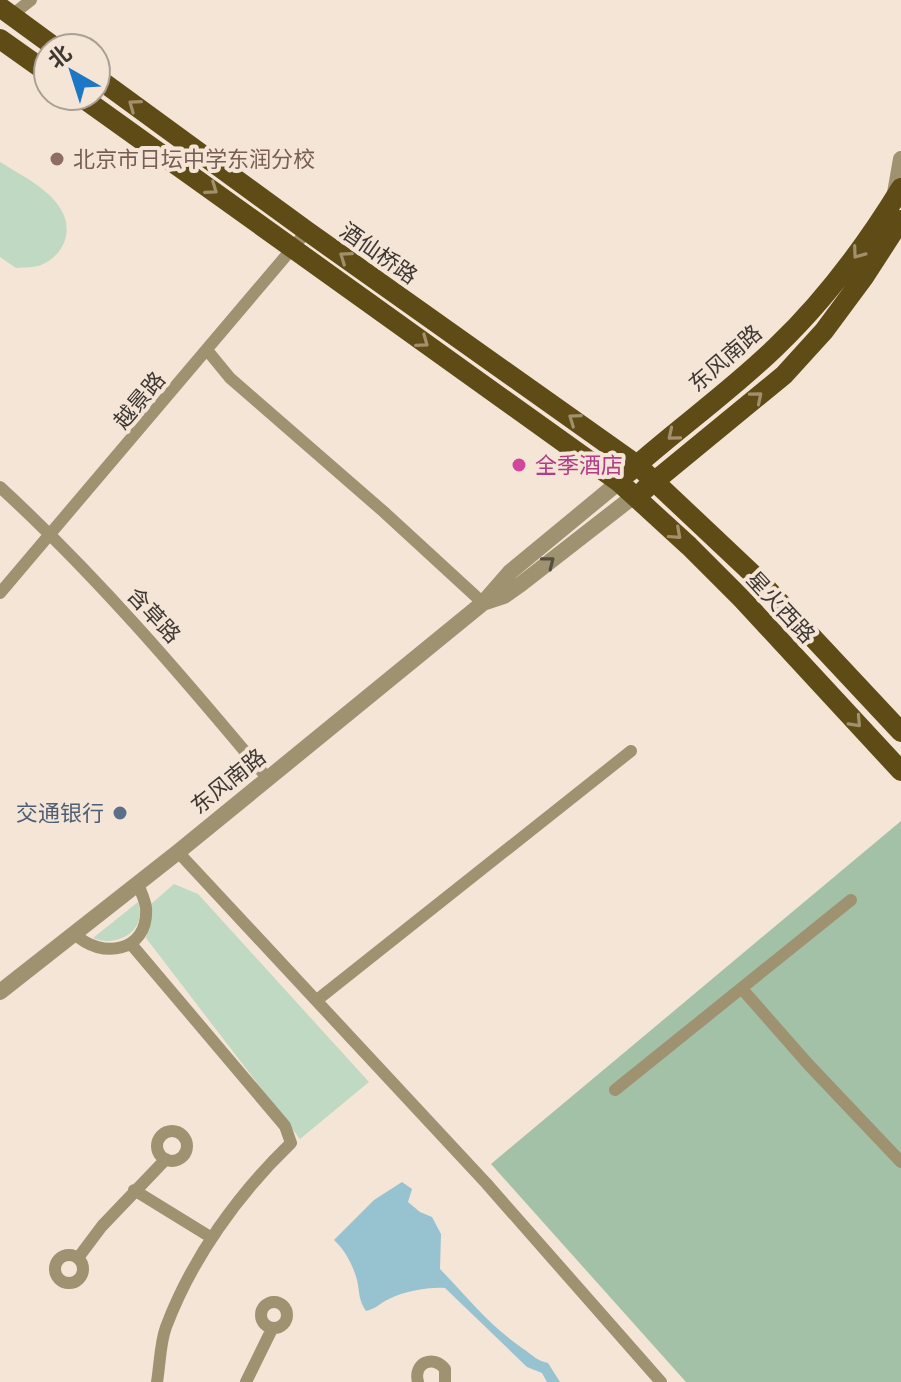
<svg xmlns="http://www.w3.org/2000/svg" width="901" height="1382" font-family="'PT Sans','Noto Sans SC',sans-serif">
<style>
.green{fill:#bfd9c2}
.forest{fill:#a3c1a6}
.water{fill:#97c2cf}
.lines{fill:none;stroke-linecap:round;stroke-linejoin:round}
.minor{stroke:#9e9270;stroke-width:12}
.tertiary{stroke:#9e9270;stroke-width:16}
.primary{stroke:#5e4b16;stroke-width:20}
.oneway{stroke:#a2906d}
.oneway2{stroke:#564e42}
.education-dot{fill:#8d6e63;stroke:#f4e5d7;stroke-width:3}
.hotel-dot{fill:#d1479c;stroke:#f4e5d7;stroke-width:3}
.service-dot{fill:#5c6f8a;stroke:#f4e5d7;stroke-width:3}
.labels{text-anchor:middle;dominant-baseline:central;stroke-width:8;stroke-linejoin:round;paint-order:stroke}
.education-label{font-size:22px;fill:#785e54;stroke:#f4e5d7;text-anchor:start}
.street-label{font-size:22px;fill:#3e3833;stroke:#f4e5d7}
.hotel-label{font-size:22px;fill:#b23c85;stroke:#f4e5d7;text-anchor:start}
.service-label{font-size:22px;fill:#4e5e75;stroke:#f4e5d7;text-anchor:end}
</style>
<rect width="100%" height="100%" fill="#f4e5d7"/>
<!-- green -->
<path class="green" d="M0,162C19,174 48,188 60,208C74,229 65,255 41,265C34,268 24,267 16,268L0,257Z
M174,884L198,894L369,1082L300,1139L146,938L151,904Z
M138,902C148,931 117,948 93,938Z"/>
<!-- forest -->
<path class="forest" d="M901,821V1382H686L491,1164Z"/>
<!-- water -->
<path class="water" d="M402,1182L412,1189L408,1202L420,1212L432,1217L441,1234L440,1269C467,1297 490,1326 522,1348C533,1355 535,1360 548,1363L560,1382H547L542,1373L527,1367L445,1288C427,1287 406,1291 389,1299C380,1303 376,1309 366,1311C358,1299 360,1293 357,1280C353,1265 345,1250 334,1240L374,1200Z"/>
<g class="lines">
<!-- minor -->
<path class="minor" d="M12,15L31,0
M207,350L230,378L384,512L483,603
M0,487C98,577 183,677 268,779
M0,593L307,231
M178,852L486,1183L661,1382
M75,934C101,960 149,952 146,908C145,900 141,892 138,884
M131,944L285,1126L291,1143C238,1194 192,1258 166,1327C160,1343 160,1364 157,1382
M743,990L808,1064L901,1162
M317,1000L631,751
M615,1090L851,900
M157 1146a15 15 0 1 1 30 0a15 15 0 1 1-30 0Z
M134,1190L212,1238
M55 1269a14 14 0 1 1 28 0a14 14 0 1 1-28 0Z
M78,1258L102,1226L166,1159
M261 1315a13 13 0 1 1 26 0a13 13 0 1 1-26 0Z
M246,1382L272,1329
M418,1382C413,1363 433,1354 445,1369V1382"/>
<!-- tertiary -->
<path class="tertiary" d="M894,199L901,159
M483,603L504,596L521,584L634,496
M0,992L178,852L483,603L510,572L619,482"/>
<!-- primary -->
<path class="primary" d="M0,7L56,48
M0,39L48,73
M96,77L307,231L637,465L758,579L901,732
M80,96L619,482L689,546L742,599L901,771
M629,472C677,429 731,391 777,346C826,299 866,245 901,188
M644,490L784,375L824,331L864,277L901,220"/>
</g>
<!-- one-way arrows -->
<defs><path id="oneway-chevron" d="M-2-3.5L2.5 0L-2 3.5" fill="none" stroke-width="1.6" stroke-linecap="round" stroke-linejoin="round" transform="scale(2)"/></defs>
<g class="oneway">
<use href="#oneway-chevron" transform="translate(134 105) rotate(-144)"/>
<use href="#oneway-chevron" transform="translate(212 189) rotate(35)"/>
<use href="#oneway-chevron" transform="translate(858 253) rotate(126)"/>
<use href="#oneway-chevron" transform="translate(345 257) rotate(-145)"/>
<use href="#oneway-chevron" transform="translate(423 342) rotate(36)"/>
<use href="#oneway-chevron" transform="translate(757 397) rotate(-40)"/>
<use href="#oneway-chevron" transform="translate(574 419) rotate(-145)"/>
<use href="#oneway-chevron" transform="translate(673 435) rotate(140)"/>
<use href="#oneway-chevron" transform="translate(676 534) rotate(42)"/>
<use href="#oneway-chevron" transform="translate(856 722) rotate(47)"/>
</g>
<use class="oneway2" href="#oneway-chevron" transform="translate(549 562) rotate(-38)"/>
<!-- markers -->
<circle class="education-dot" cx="57" cy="159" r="8"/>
<circle class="hotel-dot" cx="519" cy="465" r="8"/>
<circle class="service-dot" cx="120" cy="813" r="8"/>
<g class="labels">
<!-- education labels -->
<g class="education-label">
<text x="73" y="159">北京市日坛中学东润分校</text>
</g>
<!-- street labels -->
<g class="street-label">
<text transform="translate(379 253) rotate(35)">酒仙桥路</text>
<text transform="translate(725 358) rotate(-41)">东风南路</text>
<text transform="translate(139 400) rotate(-50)">越景路</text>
<text transform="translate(781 607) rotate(47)">星火西路</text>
<text transform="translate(154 615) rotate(47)">含草路</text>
<text transform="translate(228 781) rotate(-39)">东风南路</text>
</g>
<!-- hotel labels -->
<g class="hotel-label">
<text x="535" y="465">全季酒店</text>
</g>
<!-- service labels -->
<g class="service-label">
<text x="104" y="813">交通银行</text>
</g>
</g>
<!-- north arrow -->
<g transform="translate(72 72) rotate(321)"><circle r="38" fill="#f4e5d7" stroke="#aba095" stroke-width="2"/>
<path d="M0-6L14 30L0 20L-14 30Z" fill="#1d77c4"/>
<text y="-12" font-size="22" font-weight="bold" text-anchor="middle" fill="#3e3833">北</text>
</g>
</svg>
